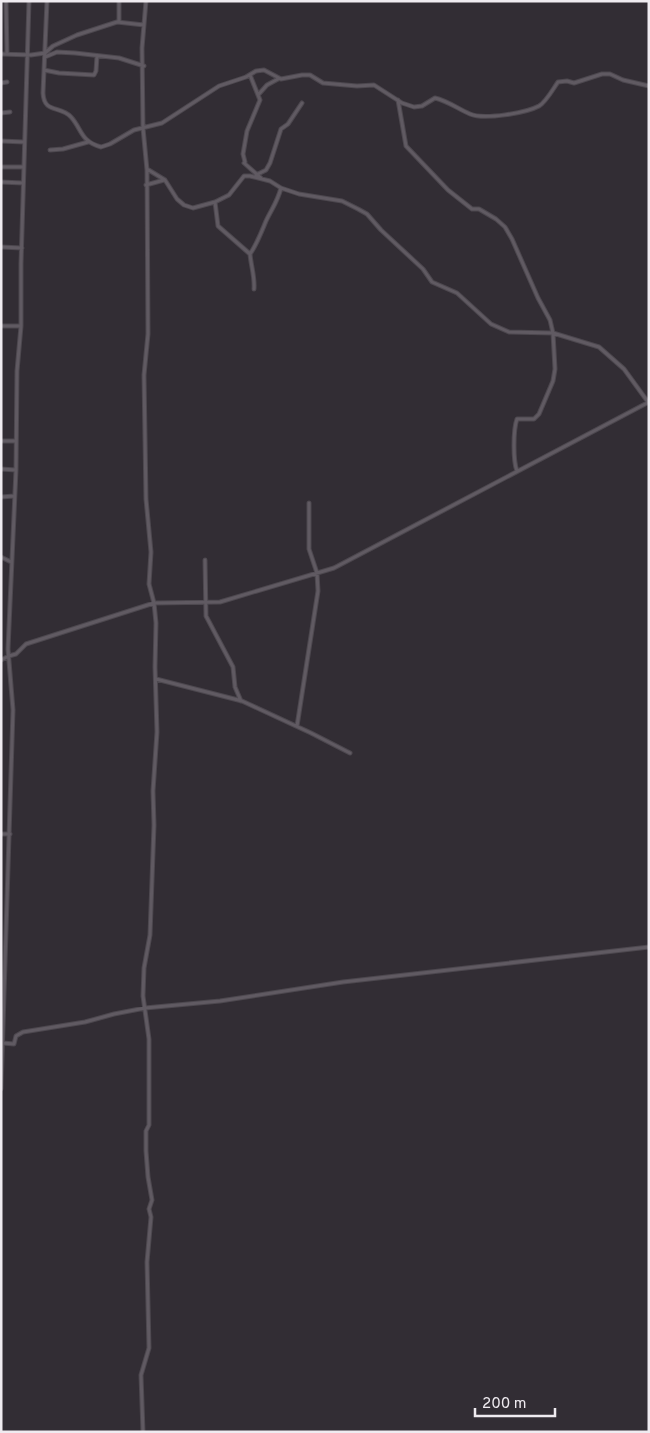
<svg xmlns="http://www.w3.org/2000/svg" width="650" height="1433" font-family="Overpass,sans-serif">
<style>
.lines{fill:none;stroke-linecap:round;stroke-linejoin:round}
.minor-casing{stroke:#4d484f;stroke-width:5}
.minor{stroke:#605a62;stroke-width:3}
</style>
<rect width="100%" height="100%" fill="#322d34"/>
<g class="lines">
<!-- minor casing -->
<g class="minor-casing">
<path id="minor" d="M6,1L7,54
M47,1L43,93C44,114 60,105 71,117C82,129 80,141 101,147L110,144L134,130L162,123L219,86L246,77L256,71L264,70L281,79L302,75H310L323,83L357,86L374,85L402,103L414,107L422,106L435,98C448,101 458,109 470,114C484,120 526,113 539,106C546,102 553,89 558,82L567,81L574,83L602,74H610L623,80L649,86
M119,22V1
M1,54L31,55L45,53L53,46L77,35L117,22L144,25
M45,57L57,52L75,53L119,58L144,66
M44,70L59,73L94,75L96,71L97,56
M250,75L260,100L247,131L243,154L245,162L244,163L261,178
M1,83L7,82
M258,95L267,85L278,79
M398,100L406,146L448,190L472,209H479L496,219L505,227L512,239L538,298L550,320L553,333L555,369L553,381L539,414L534,419H517C513,430 513,461 517,471
M1,113L10,112
M1,141L24,142
M50,150L63,149L88,142
M1,167H24
M147,169L165,180L177,199L184,205L193,208L215,202
M256,175L266,170L270,163L281,129L288,124L302,103
M1,182L23,183
M146,185L164,180
M1,247L22,248
M250,254C257,244 261,233 266,221C272,208 277,203 281,188
M254,289C255,277 251,266 250,254L218,226L215,202L229,195L244,176H250L270,181L281,188L299,194L342,201L358,209L367,214L381,230L423,269L432,282L457,293L491,324L509,332L553,333L599,347L624,369L648,402
M1,326H21
M1,441H16
M1,469L16,470
M1,497L14,496
M1,557L11,562
M205,560L206,616L233,667L235,687L241,701
M1,660L9,656L16,654L26,644L154,603L220,602L334,568L649,402
M156,679L242,701L311,733L350,753
M297,726L318,591L317,573L309,549V503
M1,834H10
M3,1043L14,1044L16,1036L23,1032L85,1022L114,1014L145,1008L220,1001L343,982L649,947
M1,1089L13,710L8,649L16,470L17,371L21,326V264L29,1
M143,1432L141,1375L149,1348L147,1262L151,1217L149,1209L152,1200L148,1177L146,1151V1131L149,1125V1039L143,996L144,968L150,935L154,825L153,791L157,732L155,667L156,623L154,603L149,584L151,552L146,499L144,375L148,334L147,170L143,128L142,48L146,1"/>
</g>
<!-- minor -->
<use href="#minor" class="minor"/>
</g>
<!-- border -->
<rect width="650" height="1433" fill="none" stroke="#efebf0" stroke-width="5"/>
<!-- scale -->
<path d="M475 1408v8h80v-8" fill="none" stroke="#efebf0" stroke-width="2.5"/>
<text x="482" y="1408" font-size="15" fill="#efebf0" stroke="#322d34" stroke-width="4" paint-order="stroke">200 m</text>
</svg>
